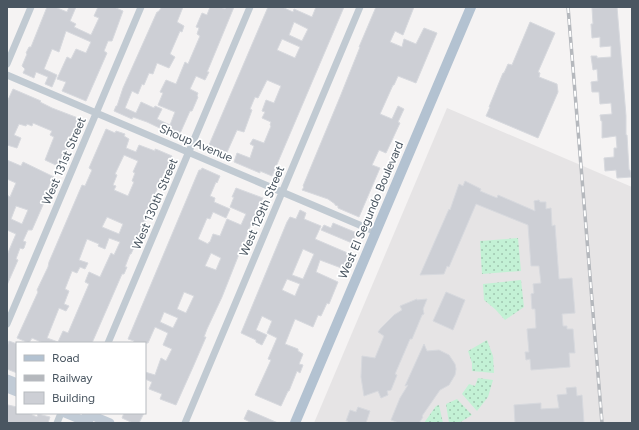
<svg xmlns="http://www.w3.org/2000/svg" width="639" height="430" font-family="Figtree,sans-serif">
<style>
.education{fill:#e6e4e5}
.grass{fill:url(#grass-dots)}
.building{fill:#cdcfd5;stroke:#d7d9de;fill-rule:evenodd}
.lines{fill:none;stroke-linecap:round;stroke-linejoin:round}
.street{stroke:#c1cad2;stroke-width:7}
.secondary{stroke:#c1cbd6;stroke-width:9}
.primary{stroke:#b3c2d1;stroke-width:10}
.rail-casing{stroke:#b5b8bd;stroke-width:3.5}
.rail{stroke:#fff;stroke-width:2;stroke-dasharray:6;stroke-linecap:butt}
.labels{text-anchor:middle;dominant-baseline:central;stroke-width:3.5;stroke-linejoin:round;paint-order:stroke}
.street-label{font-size:12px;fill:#4a5661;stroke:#fff}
</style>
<defs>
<pattern id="grass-dots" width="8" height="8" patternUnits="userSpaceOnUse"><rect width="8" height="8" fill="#c3f1d5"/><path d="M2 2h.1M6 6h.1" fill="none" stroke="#a0c6b0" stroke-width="1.8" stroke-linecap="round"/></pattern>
</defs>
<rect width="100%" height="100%" fill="#f5f3f3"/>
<!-- education -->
<path class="education" d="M447,108L632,187V423H314Z"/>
<!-- grass -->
<path class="grass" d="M518,238L521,271L482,274L480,241Z
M521,280L524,307L505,320L495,309L484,300L483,284Z
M487,340L493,356L494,373L472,371V363L468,351Z
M478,378L493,380L488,397L477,411L462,394L469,384L475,386Z
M457,399L472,415L459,423H449L446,404Z
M439,405L443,423H424L436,406Z"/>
<!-- building -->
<path class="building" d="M47,7H55L67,12L69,7H76L70,21L76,24L74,27L91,35L99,18L94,16L98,7H114L123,11L112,41H108L104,51L107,53L86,101L62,91L66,82L57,79L67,57L71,59L76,49L86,53L91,42L66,31L59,52L52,49L44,69L57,75L52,87L45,84L48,77L36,72L34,78L23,73L25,69L22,66L27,54L26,53L29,47H31Z
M162,7H183L177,22L184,26L182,32L180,31L170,54L175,57L169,68L157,63L153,74L149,73L144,85L142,84L138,94L132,91L125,108L136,113L141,102L154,108L155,106L162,109L157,119L170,125L175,112L158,105L163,93L160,92L166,80L176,84L185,62L188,64L200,36L197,34L199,28L196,27L202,13L207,15L210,7H220L225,9L226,7H234L210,65L207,72H209L205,80L196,76L190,89L198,93L197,96L198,97L192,111H190L178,138L165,132L166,131L147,122L133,117L132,119L114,111L116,106H117L123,88L157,12H158Z
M268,7H282L293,12L294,9L312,17L316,7H344L272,176L260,171V173L234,162L237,153L250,158L254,146L250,144L253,139L264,143L271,126L270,125L271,122L262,118L265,112L262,111L266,100L274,103L281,86L267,80L258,98L255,97L250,109L252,110L244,132L237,130L224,159L206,152ZM294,22L308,29L302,41L289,35ZM282,39L300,47L295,58L277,50Z
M376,7H414L403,35L395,31L390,42L402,47L404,39L416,44L424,28L437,33L416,83L398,76L394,85H393L380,114L392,119L398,106L404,109L398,122L400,123L386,153L379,150L372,165L380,168L359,217L338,208V206L335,205V204L328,199L302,190L304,187L303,186L340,97L360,47H359Z
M617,7L626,116V135H627L629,170H630L631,177L617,178L616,170L605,171L604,158L614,157V148H617L616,136L602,138V121H601L600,115L612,114L611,103L600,104L599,92H592L591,82L598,81L597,69L593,70L591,56H597V58L611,57V46L600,47V37L592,38L591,24H593L592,8Z
M530,22L555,33L538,72L540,73L539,77L557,84L558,92L538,138L486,116L490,107H489L503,73H504L508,64L512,65Z
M13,89L41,101L40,102L52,108L78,118L76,123L81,125L76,136L73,137L67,150H66L63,155L58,166L45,160L54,137L50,135L52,131L33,123L32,126L27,124L26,126L19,124L14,135L21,138L17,148L7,145V102Z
M106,129L115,133L116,131L125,134L124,136L129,139L126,148L136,152L139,145L155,151V149L158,150L172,156L161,180L163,181L160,188L158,187L147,213L149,214L131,254H130L125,267H127L124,274H122L92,343H43L32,338L29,343L17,338L38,292L37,290L48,267L49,262L82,185L85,186L92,170L89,168ZM124,155L138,161L133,172L135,173L132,181L134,182L128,196L114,190L116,186L113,185L117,175L115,174ZM107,217L123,224L119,234L102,227ZM109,238L120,242L114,255L111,253L100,277L89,272L85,282L89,284L68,333L63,331L58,342L47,338L59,308L66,311L69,306L64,304L69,291L65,289L72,271L77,273L80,267L85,269L88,263L79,260L87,239L99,244L98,246L105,249Z
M7,160L21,166L23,162L54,177L51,185L50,184L44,197L46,198L32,230H28L23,241L26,242L24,248L23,249L20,248L16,259L18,260L7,285V255L16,234L7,230V195L10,197L16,183L7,179ZM16,206L28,210L22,224L11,219Z
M202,168L220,176L217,183L216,182L210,196L215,198L214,202L230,209L226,218L213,212L210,219L207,218L198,239L208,244L209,242H210L213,234L220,236L227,219L241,225L246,214L230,207L234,197H232L236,188L263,198L249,229L222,297L207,329L204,337H206L193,367L176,405L160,399L162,394L149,389L152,382L145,379V372L155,375L161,358L166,361L172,349L163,345L168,333L155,327L148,343H133L134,341L128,339L199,170H201ZM211,253L221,258L216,270L205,266ZM184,292L194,296L186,313L177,309ZM164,312L178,318L173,328L160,322Z
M465,181L481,189L480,191L492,196L497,198L498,195L535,211L534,201L539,200L540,202H546V209L551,208L552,226L555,225L559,279L572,278L575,313L562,314L563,326H567V329H573L575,353H569L570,367L531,370L530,359L526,360L525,352H529L527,329L536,328L535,309H532L531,294L534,293L533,284L541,283L539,266H531L528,225L476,204L449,267L447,266L444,274L420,275L449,209L450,210L459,184L463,186Z
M300,210L306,213L304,219L321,226L315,239L350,254L344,269L320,260L316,272L338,282L329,304L327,303L321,316L318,315L313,327L295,319L285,344L298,349V351L303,354L299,364L303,365L300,373L297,371L289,391H288L281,406L255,395L271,360L268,359L277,338L267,333L272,321L262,316L256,330L267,335L262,345L256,342V340L241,333L287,222L290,217L296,219ZM303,249L314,254L303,279L292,275ZM287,279L300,284L295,296L282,290Z
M333,223L357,233L352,243L321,230L324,225L331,228Z
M446,292L465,300L453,330L433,321Z
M417,299V300L427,299L423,309L424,314L422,315L412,339H410L395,374L397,375L391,390L387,391L388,395L381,398L378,391L364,396L361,377L362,356L375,358L384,336L378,332L381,328L394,315L402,310L400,306Z
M9,341L17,344V373L7,369V347Z
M424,344L427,351L439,350L449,355L455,364L456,369L455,375L449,385L440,390L422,416L423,417L419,423H399L391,420L400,398L408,385L405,386Z
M576,387L577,396L582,395L584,423H515L514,405L541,403V409L559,408L557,395L567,394L566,388Z
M8,405L17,407V413H28L37,417L38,414L50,417L48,423H7V408Z
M358,407L370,411L366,423H347L348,421H346L350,410L356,412Z
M248,410L278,423H252L244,419Z
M124,413H144L139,423H133L122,418Z"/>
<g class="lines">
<!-- street -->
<path class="street" d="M7,64L31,7
M7,75L376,232
M7,324L141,7
M108,343L250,7
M57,423L61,413
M185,423L360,7"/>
<!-- secondary -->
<path class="secondary" d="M7,379L17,383
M7,388L17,392
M65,413L89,423
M86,413L110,423"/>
<!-- primary -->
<path class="primary" d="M295,423L471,7"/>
<!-- rail casing -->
<g class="rail-casing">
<path id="rail" d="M568,7L602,423"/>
</g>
<!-- rail -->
<use href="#rail" class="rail"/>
</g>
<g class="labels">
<!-- street labels -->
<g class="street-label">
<text transform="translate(196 143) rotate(23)">Shoup Avenue</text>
<text transform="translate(64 161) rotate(-67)">West 131st Street</text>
<text transform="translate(155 204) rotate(-67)">West 130th Street</text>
<text transform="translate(371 210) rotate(-67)">West El Segundo Boulevard</text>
<text transform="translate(262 211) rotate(-67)">West 129th Street</text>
</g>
</g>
<!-- border -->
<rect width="639" height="430" fill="none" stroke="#4a5661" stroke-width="16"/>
<!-- legend -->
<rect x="16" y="342" width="130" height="72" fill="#ffffff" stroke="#b7bbc0"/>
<rect x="24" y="355" width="20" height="6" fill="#b3c2d1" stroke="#b7bbc0"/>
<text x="52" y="362" font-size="12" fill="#4a5661">Road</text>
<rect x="24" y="375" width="20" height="6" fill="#b5b8bd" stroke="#b7bbc0"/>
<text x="52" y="382" font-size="12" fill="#4a5661">Railway</text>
<rect x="24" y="392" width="20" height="12" fill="#cdcfd5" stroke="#b7bbc0"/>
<text x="52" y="402" font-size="12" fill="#4a5661">Building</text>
</svg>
